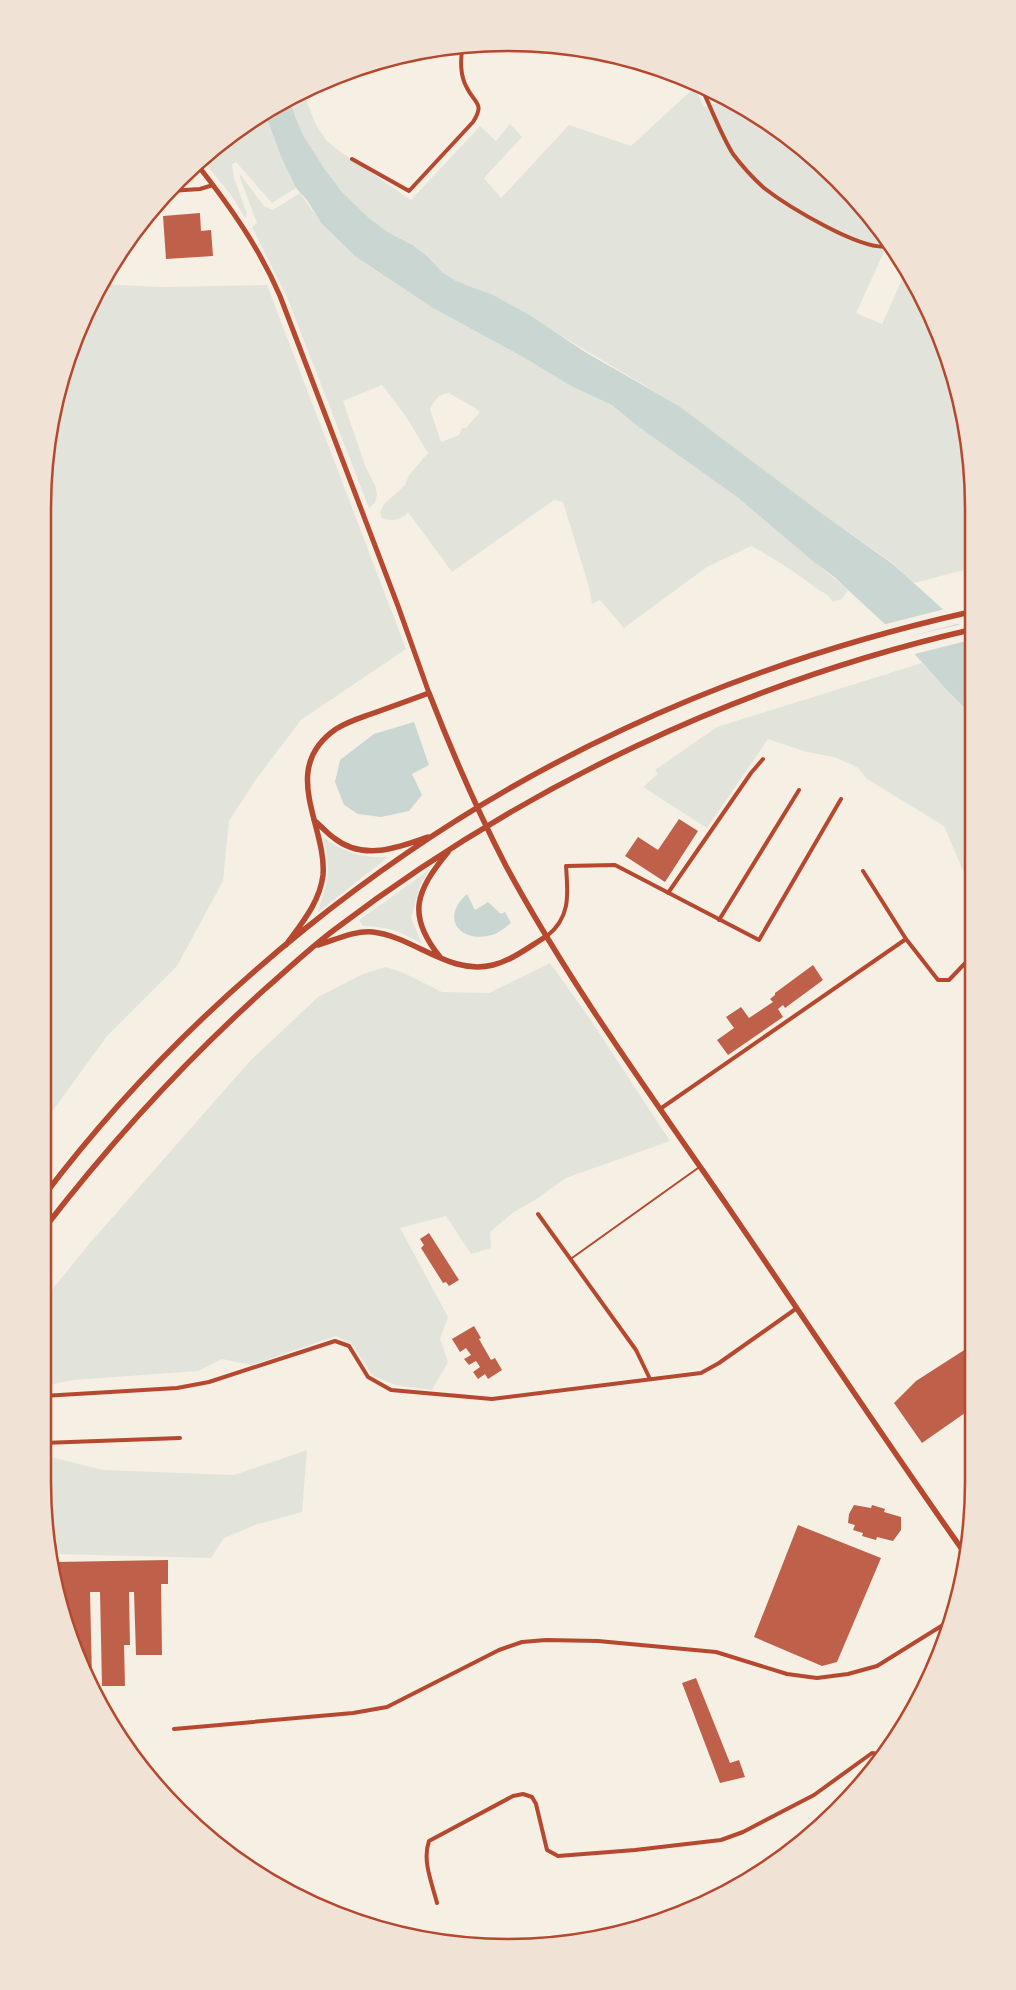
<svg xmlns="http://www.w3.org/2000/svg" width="1016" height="1990" font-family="Poppins,sans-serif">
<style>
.green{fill:#e2e4dc;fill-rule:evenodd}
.water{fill:#c9d6d2}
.pier{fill:#f6efe4}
.building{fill:#bf614a}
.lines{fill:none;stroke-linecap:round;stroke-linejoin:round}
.service{stroke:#b5482f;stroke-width:2}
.minor{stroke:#b5482f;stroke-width:4}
.secondary{stroke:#b5482f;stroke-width:5}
.primary{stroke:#b5482f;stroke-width:5.5}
.rim{fill:none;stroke:#b5482f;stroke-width:2.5}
</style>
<rect width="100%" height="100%" fill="#f6efe4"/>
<!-- green -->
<path class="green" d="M695,87L704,107L727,100L815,158L877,225L888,243L856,313L882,324L905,273L938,330L969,447L970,566L964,570L914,583L894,564L824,515L679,406L493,295L456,281L442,272L426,255L414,245L389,233L369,218L342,192L324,168L303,135L295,116L289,98L303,92L316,125L326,140L338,150L411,200L480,126L496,141L510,124L522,137L484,178L501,198L569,125L631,146Z
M265,113L281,157L296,188L272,203L236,162L232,164L234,178L247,214L245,218L231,195L201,158Z
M191,169L195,175L193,182L189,185L175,186Z
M240,174L264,206L273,210L300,193L321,223L356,257L366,264L433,308L523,357L571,386L612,405L636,425L737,497L848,590L842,599L833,602C826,591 825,595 816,588C795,572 774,558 751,546L707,567L624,628L600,600L592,604L589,587L563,502L554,500L452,572L408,512C403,520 390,522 382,518L380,512L384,504L405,485L409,475L428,453L405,415L382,385L343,401L366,468L375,485L377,495L375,503L369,508L287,297L252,227L257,223L240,178ZM449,393L475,408L480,412L466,428H462L459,435L441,442L430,409C435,400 438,394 449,393Z
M102,284L162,287L267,285L406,649L301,720L257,778L229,821L223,881L177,966L107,1036L43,1124V478L58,388L90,302Z
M922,663L970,713L971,889L944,826L867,779L857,767L834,757L807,752L768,739L707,828L643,787L658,774L655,770L717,727Z
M323,837C342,852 364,859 388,857L317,913C328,884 332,868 323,837Z
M429,870L420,885L411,918L422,944C402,932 387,926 363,926L359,920Z
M550,963L590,1019L670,1141L566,1178L535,1200L514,1212L490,1232L491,1248L471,1254L446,1216L400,1228L448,1317L440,1339L448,1362L432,1390L396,1385L373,1376L352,1344L336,1336L252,1365L222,1359L198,1371L74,1380L43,1386V1301L89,1244L250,1061L318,997L363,974L386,967L404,973L442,992L489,993Z
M307,1450L302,1512L255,1525L224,1538L211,1558L54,1554L43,1482V1455L103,1470L234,1475Z"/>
<!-- water -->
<path class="water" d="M289,98L295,116L303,135L324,168L342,192L369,218L389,233L413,245L426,255L442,272L456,281L493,295L531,316L585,352L679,406L824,515L894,565L959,624L970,637V713L946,689L901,639L833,576L814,562L737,497L636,425L612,405L571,386L523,357L433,308L356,257L321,223L307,200L296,188L281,157L265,113L275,105Z
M414,722L429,765L412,774L422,795L409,811L381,817L358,814L344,805L335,782L340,760L374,734Z
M467,894L475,910L488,902L501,914L505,912L511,923C506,927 500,932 495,934C463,945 438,920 467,894Z"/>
<!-- pier -->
<path class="pier" d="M945,609L961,623L910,636L962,624L970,633V640L911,655L882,625Z"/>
<!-- building -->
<path class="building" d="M200,213L201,231L211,230L213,256L166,259L163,216Z
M679,819L698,831L665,882L625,856L638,837L658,850Z
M813,965L823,980L785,1008L783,1005L778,1009L783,1017L728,1055L717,1040L734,1028L726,1017L741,1007L749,1018L773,1002L770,999L775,995V993Z
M429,1233L459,1280L449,1286L446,1282L443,1283L421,1248L424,1245L420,1239Z
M474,1326L481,1338L479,1339L491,1360L495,1358L502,1370L488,1379L485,1374L478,1379L473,1372L480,1367L476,1361L469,1365L464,1359L471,1355L466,1348L460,1352L452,1339Z
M972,1345V1408L922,1443L894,1403L916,1381Z
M854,1505L871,1508L872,1505L885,1509L884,1512L901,1517V1530L893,1541L877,1537L876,1540L862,1536L863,1533L853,1530L855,1525L848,1523L849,1514Z
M798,1525L881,1558L837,1662L822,1666L754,1637Z
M168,1560V1584H161L162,1655H136L134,1592H129L130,1645H124L125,1686H102L100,1592H90L92,1678L67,1632L63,1589H60L56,1562Z
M696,1678L730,1763L739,1760L745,1777L720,1783L682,1683Z"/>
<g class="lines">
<!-- service -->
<path class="service" d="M572,1258L698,1168"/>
<!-- minor -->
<path class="minor" d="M700,85C711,107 720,133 733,154C742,166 753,178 764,188C786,205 863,253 890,246
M352,159L409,191L473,122C485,103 475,104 467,88C460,76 460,59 463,46
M170,191L200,189L213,185
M863,871L906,939L938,980H949L971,957
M668,893L751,773L763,759
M719,920L799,790
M547,936C571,917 568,894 566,866L615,865L759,940L841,799
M660,1109L906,939
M538,1214L636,1350L650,1379
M43,1396L177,1388L209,1382L335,1341L349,1346L368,1377L391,1390L492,1399L701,1373L719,1363L797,1308
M43,1443L180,1438
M174,1729L353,1713L387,1707L499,1650L522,1642L546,1640L598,1641L716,1652L787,1674L817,1678L848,1674L877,1666L951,1620
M437,1903C432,1883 422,1861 429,1841L513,1796L523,1794L532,1797L536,1804L547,1850L558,1856L635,1850L721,1840L743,1832L814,1795L872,1753L878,1754"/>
<!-- secondary -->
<path class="secondary" d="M196,163C229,205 259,247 280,296L398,606L429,693"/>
<!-- primary -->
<path class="primary" d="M314,820C321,826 327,833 334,838C363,861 398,848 428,837
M286,945C301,924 320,902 323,875C327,826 278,769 336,729C347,722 360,718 371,714C391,707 410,700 429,693C452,752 477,810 506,866C570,984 650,1094 726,1204C806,1321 884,1439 966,1555
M318,945C335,940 355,930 373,932C414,937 450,976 493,965C513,960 530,946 547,936
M440,957C406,915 416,891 448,852
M43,1197C190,1002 402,832 624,729C734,677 851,639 970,612
M43,1230C110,1143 184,1062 265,989C288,969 310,948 334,930C522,787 739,683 970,630"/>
</g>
<!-- crop -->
<path d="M0 0H1016V1990H0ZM508 51H508A457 457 0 0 1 965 508V1482A457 457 0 0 1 508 1939H508A457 457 0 0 1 51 1482V508A457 457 0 0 1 508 51Z" fill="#f1e2d6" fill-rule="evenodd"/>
<path class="rim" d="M508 51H508A457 457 0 0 1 965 508V1482A457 457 0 0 1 508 1939H508A457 457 0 0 1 51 1482V508A457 457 0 0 1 508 51Z"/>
</svg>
